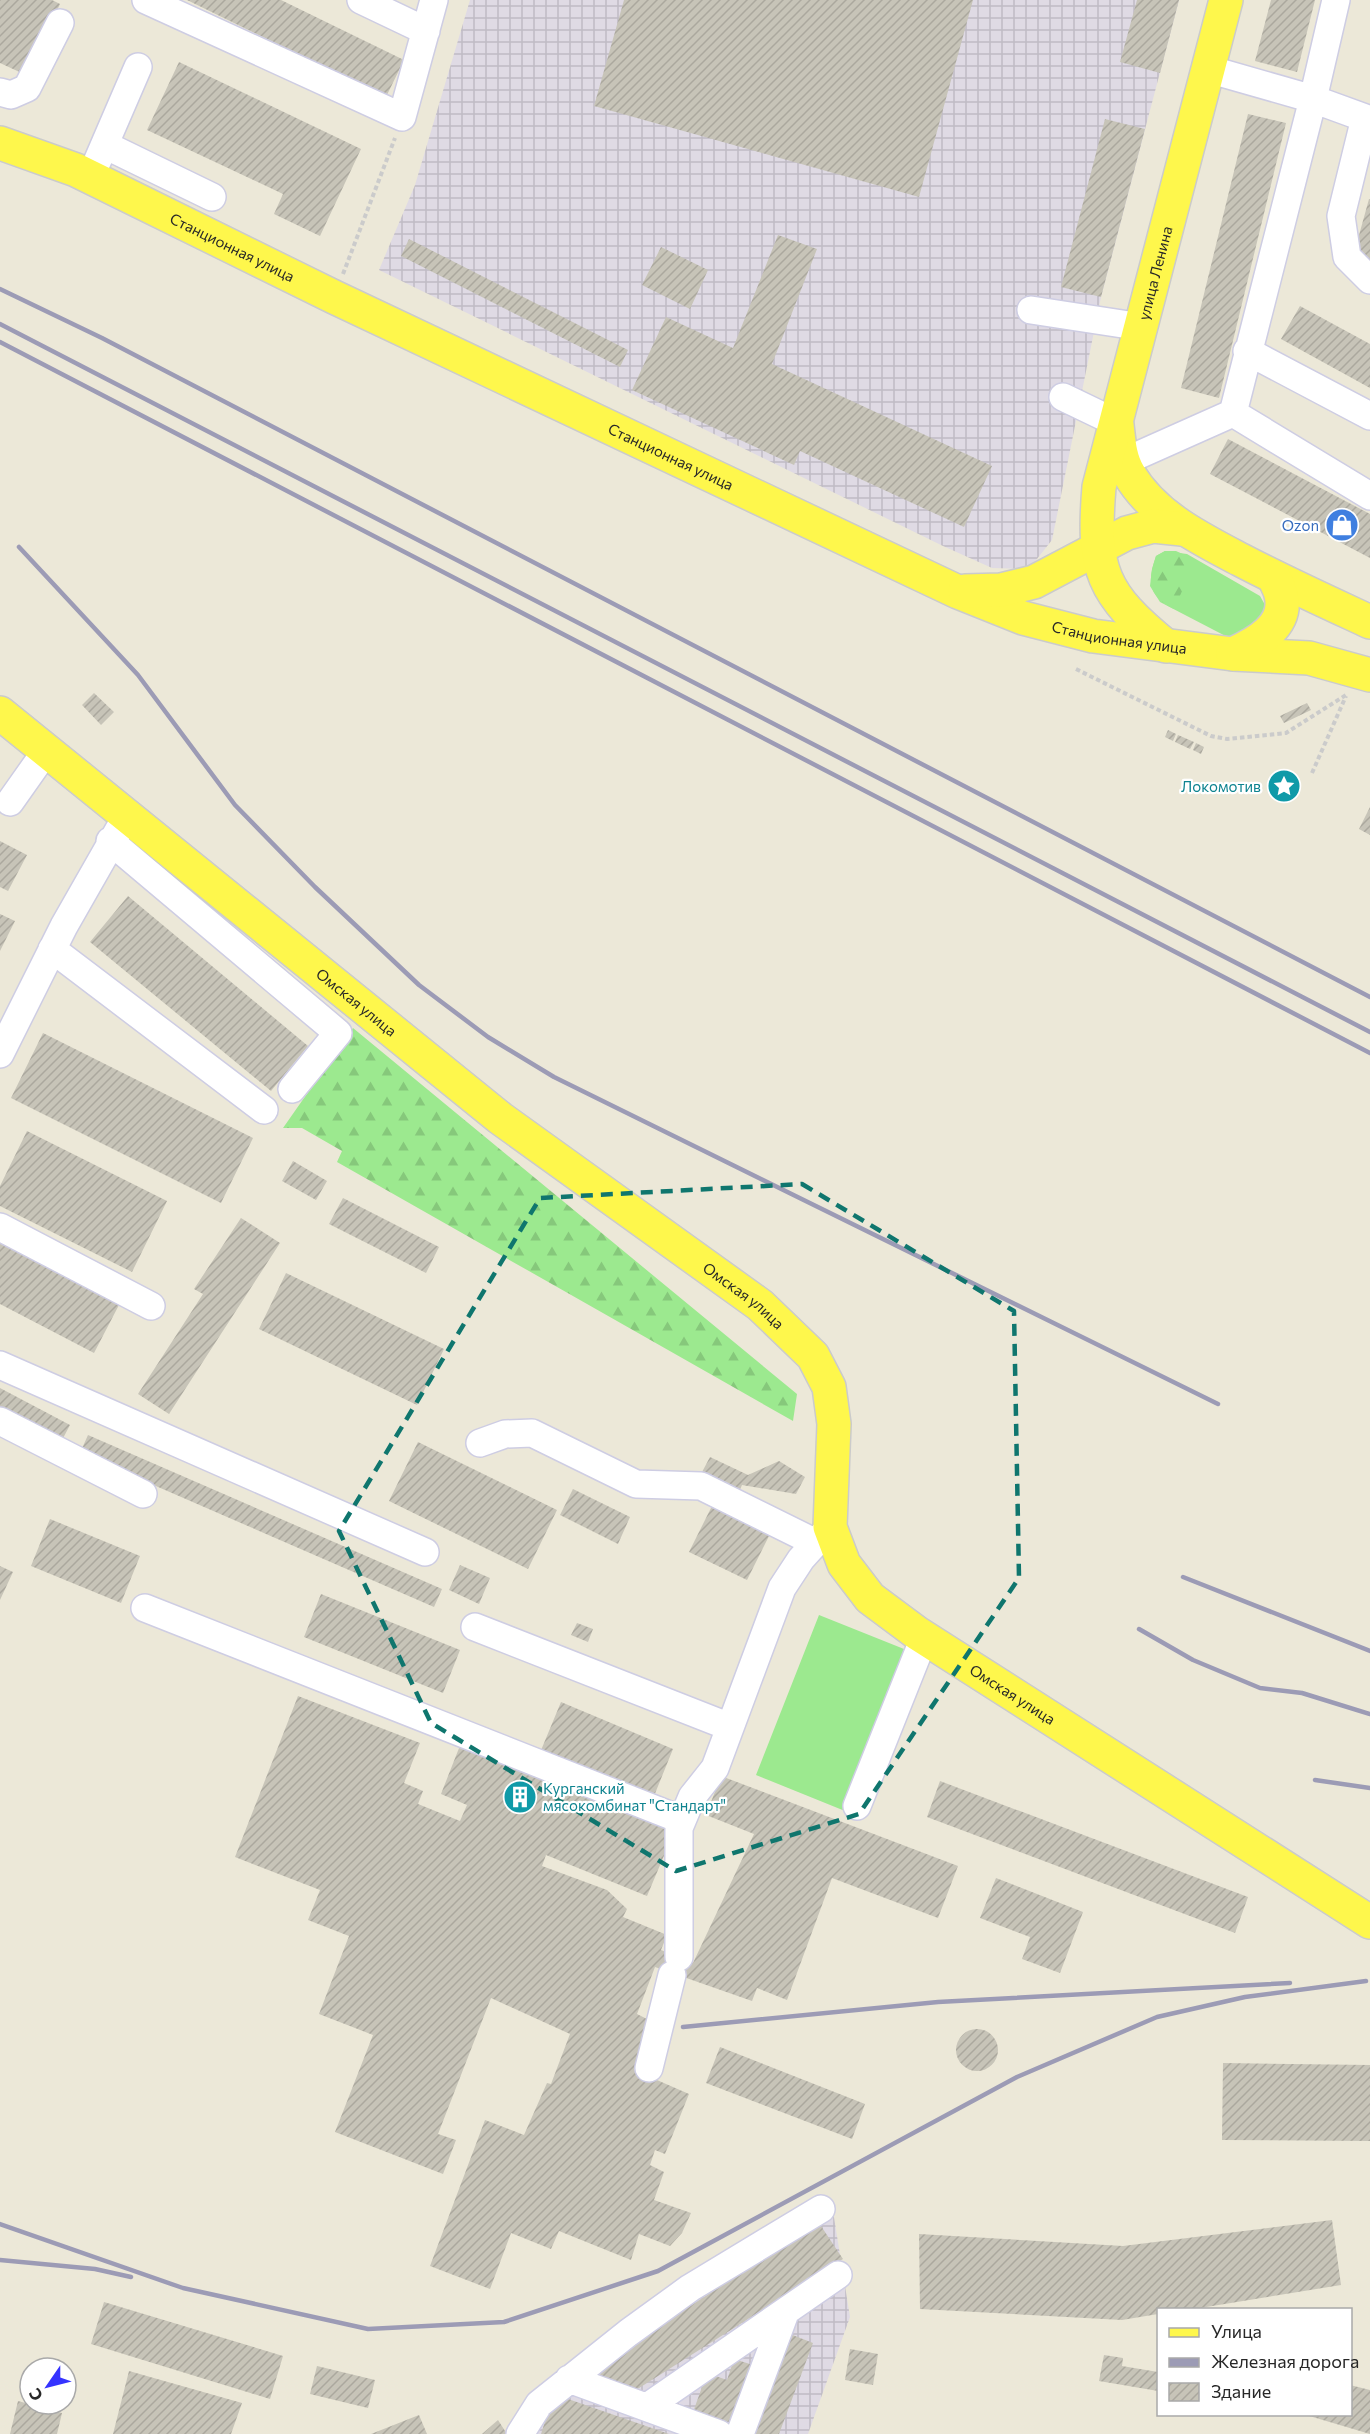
<svg xmlns="http://www.w3.org/2000/svg" width="1370" height="2434" font-family="Commissioner,sans-serif">
<style>
.industrial{fill:url(#industrial-grid)}
.grass{fill:#9ce98f}
.forest{fill:url(#forest-firs)}
.building{fill:url(#building-hatch)}
.lines{fill:none;stroke-linecap:round;stroke-linejoin:round}
.minor-casing{stroke:#cecde3;stroke-width:30}
.major-casing{stroke:#cbcbcb;stroke-width:36}
.path{stroke:#cbcbcb;stroke-width:4;stroke-dasharray:4.5 3;stroke-linecap:butt}
.minor{stroke:#fff;stroke-width:27}
.major{stroke:#fef74c;stroke-width:33}
.rail{stroke:#9c9bb5;stroke-width:4.5}
.marked{fill:none;stroke:#0f766e;stroke-width:4.5;stroke-dasharray:12 8;stroke-linejoin:round}
.labels{text-anchor:middle;dominant-baseline:central;stroke-width:4.5;stroke-linejoin:round;paint-order:stroke}
.street-label{font-size:15px;fill:#282828;stroke:#fff}
.shop-label{font-size:15px;fill:#366cbe;stroke:#fff;text-anchor:end}
.culture-label{font-size:15px;fill:#0d838f;stroke:#fff;text-anchor:end}
</style>
<defs>
<pattern id="industrial-grid" width="8" height="8" patternUnits="userSpaceOnUse" patternTransform="scale(1.5)"><rect width="8" height="8" fill="#dfdae4"/><path d="M0 4h8M4 0v8" fill="none" stroke="#bfbbc4"/></pattern>
<pattern id="forest-firs" width="22" height="20" patternUnits="userSpaceOnUse" patternTransform="scale(1.5)"><rect width="22" height="20" fill="#9ce98f"/><path d="M5 1l3.5 6h-7zM16 11l3.5 6h-7z" fill="#86c87b"/></pattern>
<pattern id="building-hatch" width="6" height="6" patternUnits="userSpaceOnUse" patternTransform="scale(1.5)"><rect width="6" height="6" fill="#c7c4b8"/><path d="M-1 1l2-2M0 6l6-6M5 7l2-2" fill="none" stroke="#aba89e"/></pattern>
</defs>
<rect width="100%" height="100%" fill="#ece8d8"/>
<!-- industrial -->
<path class="industrial" d="M470,0H1179L1101,297L1052,540L1029,569L992,568L943,546L379,270L415,185Z
M833,2211L850,2317L808,2434H536L552,2385Z"/>
<!-- grass -->
<path class="grass" d="M1165,551L1187,554L1260,596L1269,612L1237,642L1160,602L1150,586L1152,569L1156,556Z
M819,1615L909,1651L845,1811L756,1775Z"/>
<!-- forest -->
<path class="forest" d="M1165,551H1176L1196,560L1174,609C1148,596 1147,582 1156,556Z
M353,1028L797,1394L793,1421L337,1162L342,1151L302,1128H283Z"/>
<!-- building -->
<path class="building" d="M0,0H52L60,4L26,75L0,63Z
M187,0H281L404,60L386,97Z
M624,0H973L919,197L594,106Z
M1137,0H1179L1160,73L1120,62Z
M1271,0H1315L1297,72L1255,61Z
M179,62L361,149L320,236L274,214L283,194L147,130Z
M1248,114L1286,123L1219,398L1181,388Z
M1105,119L1145,129L1101,297L1061,287Z
M1369,199H1370V262L1353,257Z
M778,235L817,249L772,364L992,466L964,527L800,451L794,465L632,390L666,317L733,348Z
M409,239L628,350L620,367L401,256Z
M661,247L708,270L690,309L642,285Z
M1300,306L1370,344V388L1281,339Z
M1228,439L1370,514V558L1210,474Z
M94,693L114,712L101,725L82,705Z
M1307,703L1311,710L1284,723L1280,716Z
M1168,730L1176,734L1173,741L1165,737Z
M1178,735L1194,742L1190,749L1175,742Z
M1196,743L1204,747L1201,754L1193,750Z
M1370,807V835L1359,829Z
M0,841L27,855L8,891L0,887Z
M128,896L308,1046L271,1091L90,942Z
M0,914L15,921L0,951Z
M43,1033L253,1138L221,1203L11,1098Z
M27,1131L167,1201L132,1272L0,1206V1186Z
M293,1161L327,1181L316,1200L282,1181Z
M343,1198L439,1247L426,1273L329,1224Z
M241,1218L280,1243L169,1414L138,1394L203,1294L194,1289Z
M0,1241L120,1303L94,1353L0,1304Z
M286,1273L444,1349L417,1405L259,1329Z
M0,1388L70,1425L61,1442L0,1410Z
M88,1435L442,1589L434,1607L80,1453Z
M418,1442L557,1510L528,1569L389,1501Z
M710,1457L748,1475L779,1461L805,1477L796,1494L742,1485L739,1492L701,1474Z
M573,1489L630,1517L618,1544L560,1515Z
M712,1506L770,1534L747,1580L689,1552Z
M50,1519L140,1556L121,1603L31,1566Z
M460,1565L490,1578L479,1604L449,1590Z
M0,1566L13,1572L0,1600Z
M321,1594L460,1650L443,1693L304,1637Z
M577,1623L593,1629L588,1642L571,1635Z
M298,1696L420,1743L404,1783L423,1791L418,1804L460,1821L467,1805L441,1794L461,1743L532,1772L561,1702L673,1749L652,1801L545,1778L674,1832L647,1896L546,1855L542,1866L607,1890L627,1909L623,1917L667,1935L661,1950L693,1963L754,1834L706,1815L721,1776L958,1866L938,1918L832,1878L787,2000L757,1988L752,2001L655,1967L637,2014L649,2020L634,2070L689,2094L665,2154L655,2150L650,2165L664,2172L654,2200L691,2213L682,2233L670,2246L639,2234L631,2260L559,2231L551,2249L511,2233L490,2289L430,2266L485,2120L524,2135L547,2083L551,2084L570,2034L491,1998L438,2134L456,2140L443,2174L335,2132L373,2035L319,2014L349,1936L308,1920L320,1890L235,1857Z
M940,1781L1248,1897L1235,1933L927,1817Z
M996,1878L1083,1912L1060,1973L1022,1959L1030,1937L980,1918Z
M956 2050a21 21 0 1 1 42 0a21 21 0 1 1-42 0Z
M720,2047L865,2104L852,2139L706,2083Z
M1223,2063L1370,2065V2141L1222,2140Z
M1332,2220L1341,2285L1188,2310H1158V2314L1122,2320L920,2309L919,2234L1123,2246Z
M819,2223L843,2259L628,2395L607,2384L595,2367Z
M104,2302L283,2356L270,2399L91,2344Z
M790,2334L813,2343L779,2434H752Z
M850,2349L878,2354L873,2385L845,2380Z
M1104,2355L1123,2358L1122,2366L1158,2372V2391L1099,2381Z
M734,2359L753,2365L731,2429L692,2415L707,2373L727,2380Z
M317,2366L375,2380L368,2408L310,2394Z
M129,2371L242,2403L231,2434H113Z
M1350,2385L1370,2390V2434L1306,2415L1350,2414Z
M568,2399L669,2434H541L548,2412Z
M18,2401L62,2413L57,2434H10Z
M419,2415L427,2434H371Z
M498,2420L507,2434H482Z"/>
<g class="lines">
<!-- minor casing -->
<g class="minor-casing">
<path id="minor" d="M146,0L402,117L434,0
M361,0L426,31
M1336,0L1313,99L1365,118L1341,216L1347,257L1370,280
M1208,69L1313,99L1233,413L1370,496
M0,92L11,95L27,88L60,23
M105,145L212,197
M97,162L138,67
M1031,310L1142,327
M1247,351L1370,416
M1063,397L1117,423
M1123,462L1233,413
M10,802L46,751
M110,841L338,1033L292,1089
M52,949L264,1110
M0,1054L64,926L121,826
M0,1227L151,1306
M0,1365L425,1552
M0,1421L143,1494
M480,1443L505,1434L532,1433L636,1484L701,1486L814,1542
M145,1608L682,1820
M475,1627L730,1727
M857,1806L924,1638
M679,1957V1828L692,1797L715,1768L782,1588L801,1559L830,1527
M649,2068L672,1975
M569,2379L719,2434
M647,2407L838,2275
M520,2434L539,2404L628,2333L690,2288L821,2209
M740,2434L785,2313"/>
</g>
<!-- major casing -->
<g class="major-casing">
<g id="major">
<path id="s1" d="M0,143L76,170L334,297L958,592L1023,618L1093,636L1233,654L1309,658L1370,675"/>
<path d="M1117,425C1119,442 1120,459 1129,474C1154,516 1199,538 1241,560C1283,582 1327,602 1370,622"/>
<path d="M965,591L1001,590L1034,582L1127,533L1153,526L1182,529"/>
<path id="s2" d="M1166,646C1102,594 1092,570 1099,487L1226,0"/>
<path d="M1233,654C1255,644 1289,626 1281,595C1280,589 1276,583 1274,577"/>
<path id="s3" d="M0,713L500,1118L760,1305L813,1356L829,1387L834,1424L830,1527L844,1564L870,1598L917,1633L1370,1922"/>
</g>
</g>
<!-- path -->
<path class="path" d="M343,274L395,138
M1076,669L1211,736L1227,739L1286,733L1346,695
M1312,773L1346,696"/>
<!-- minor -->
<use href="#minor" class="minor"/>
<!-- major -->
<use href="#major" class="major"/>
<!-- rail -->
<path class="rail" d="M0,289L102,338L1370,997
M0,324L1370,1032
M0,342L1370,1053
M19,547L138,675L235,805L315,887L419,985L488,1037L554,1077L1218,1404
M1183,1577L1370,1651
M1139,1629L1193,1660L1260,1688L1302,1693L1370,1714
M1315,1780L1370,1788
M683,2027L938,2002L1290,1983
M0,2224L183,2288L368,2329L504,2322L658,2271L1017,2077L1157,2017L1245,1997L1366,1981
M0,2260L95,2269L131,2277"/>
</g>
<!-- marked area -->
<path class="marked" d="M802,1184L1014,1311L1019,1578L859,1814L676,1871L431,1723L339,1531L540,1198Z"/>
<!-- icons -->
<defs>
<g id="shop-disc" transform="scale(1.725)"><circle r="9.5" fill="#3f7fe0" stroke="#fff"/><path d="M-5-2.5h2.3a2.7 3.5 0 0 1 5.4 0H5L5.5 6h-11ZM-1.5-2.5h3a1.5 2.3 0 0 0-3 0Z" fill="#fff"/></g>
<g id="sight-disc" transform="scale(1.725)"><circle r="9.5" fill="#0f9aa8" stroke="#fff"/><path d="M0-6L1.8-2.2L6-1.7L2.9 1.2L3.7 5.4L0 3.3L-3.7 5.4L-2.9 1.2L-6-1.7L-1.8-2.2Z" fill="#fff"/></g>
<g id="building-disc" transform="scale(1.725)"><circle r="9.5" fill="#0f9aa8" stroke="#fff"/><path d="M-4-6H4V6H1V3H-1V6H-4ZM-2.5-4.3h1.7v1.8h-1.7ZM.8-4.3h1.7v1.8H.8ZM-2.5-1h1.7V.8h-1.7ZM.8-1h1.7V.8H.8Z" fill="#fff"/></g>
</defs>
<g fill-rule="evenodd">
<use href="#shop-disc" x="1342" y="525"/>
<use href="#sight-disc" x="1284" y="786"/>
<use href="#building-disc" x="520" y="1797"/>
</g>
<g class="labels">
<!-- street labels -->
<g class="street-label">
<text stroke="none"><textPath href="#s1" startOffset="255">Станционная улица</textPath></text>
<text stroke="none"><textPath href="#s2" startOffset="405">улица Ленина</textPath></text>
<text stroke="none"><textPath href="#s1" startOffset="741">Станционная улица</textPath></text>
<text stroke="none"><textPath href="#s1" startOffset="1227">Станционная улица</textPath></text>
<text stroke="none"><textPath href="#s3" startOffset="459">Омская улица</textPath></text>
<text stroke="none"><textPath href="#s3" startOffset="945">Омская улица</textPath></text>
<text stroke="none"><textPath href="#s3" startOffset="1467">Омская улица</textPath></text>
</g>
<!-- shop labels -->
<g class="shop-label">
<text x="1319" y="525">Ozon</text>
</g>
<!-- culture labels -->
<g class="culture-label">
<text x="1261" y="786">Локомотив</text>
<text x="543" y="1788" text-anchor="start">Курганский<tspan x="543" dy="17">мясокомбинат "Стандарт"</tspan></text>
</g>
</g>
<!-- legend -->
<rect x="1157" y="2308" width="195" height="108" fill="#ffffff" stroke="#a9a9a9" stroke-width="1.5"/>
<rect x="1169" y="2328" width="30" height="9" fill="#fef74c" stroke="#a9a9a9" stroke-width="1.5"/>
<text x="1211" y="2338" font-size="18" fill="#282828">Улица</text>
<rect x="1169" y="2358" width="30" height="9" fill="#9c9bb5" stroke="#a9a9a9" stroke-width="1.5"/>
<text x="1211" y="2368" font-size="18" fill="#282828">Железная дорога</text>
<rect x="1169" y="2383" width="30" height="18" fill="url(#building-hatch)" stroke="#a9a9a9" stroke-width="1.5"/>
<text x="1211" y="2398" font-size="18" fill="#282828">Здание</text>
<!-- north arrow -->
<g transform="translate(48 2386) rotate(235)"><circle r="28" fill="#ffffff" stroke="#a9a9a9" stroke-width="1.5"/>
<path d="M0-4.5L10 22L0 15L-10 22Z" fill="#3533ff"/>
<text y="-9" font-size="16" font-weight="bold" text-anchor="middle" fill="#282828">С</text>
</g>
</svg>
